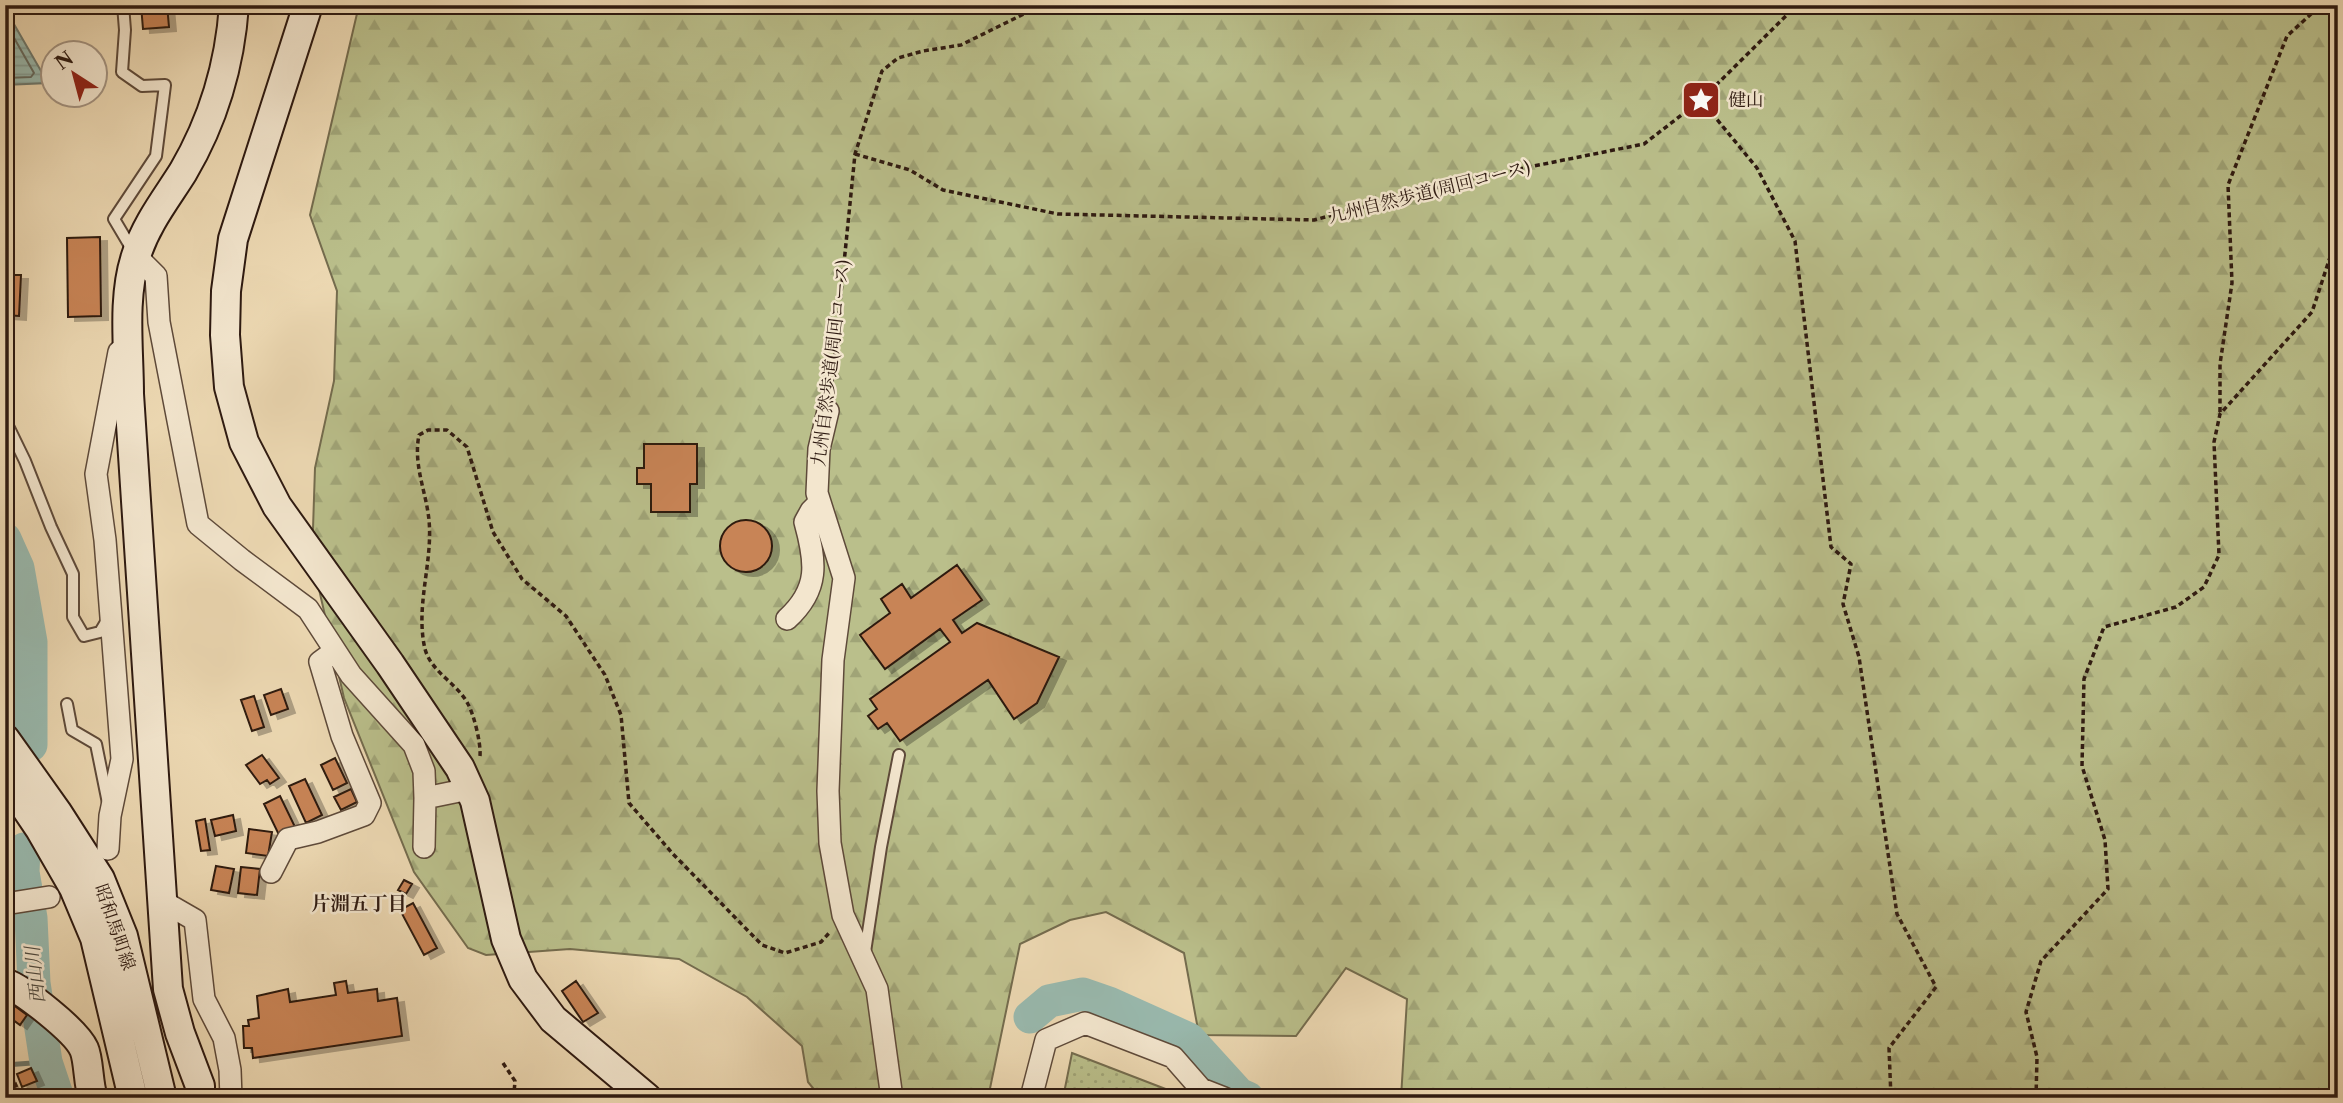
<svg xmlns="http://www.w3.org/2000/svg" width="2343" height="1103" font-family="'Libre Caslon Text','Noto Serif JP',serif">
<style>
.green{fill:url(#green-dots);stroke:#746c4e;stroke-width:2}
.forest{fill:url(#forest-firs);stroke:#746c4e;stroke-width:2}
.water{fill:url(#water-rules);stroke:#6e7a70;stroke-width:2}
.lines{fill:none;stroke-linecap:round;stroke-linejoin:round}
.shore{stroke:#646a60;stroke-width:2}
.stream{stroke:#6e7a70;stroke-width:5}
.river{stroke:#99baaf;stroke-width:33}
.building{fill:#c88456;stroke:#2e1a11;stroke-width:2;filter:url(#shadow)}
.lane-casing{stroke:#5e4a3a;stroke-width:14}
.street-casing{stroke:#5e4a3a;stroke-width:24}
.secondary-casing{stroke:#2e1a11;stroke-width:32}
.path{stroke:#2e1a11;stroke-width:3.5;stroke-dasharray:5 3.5;stroke-linecap:butt}
.lane{stroke:#f3e6ce;stroke-width:10}
.street{stroke:#f3e6ce;stroke-width:21}
.secondary{stroke:#f3e6ce;stroke-width:28}
.labels{text-anchor:middle;dominant-baseline:central;stroke-width:5;stroke-linejoin:round;paint-order:stroke}
.poi-label{font-size:18px;fill:#2e1a11;stroke:#f3e6ce;text-anchor:start}
.street-label{font-size:18px;fill:#2e1a11;stroke:#f3e6ce}
.neighbourhood-label{font-size:19px;font-weight:bold;fill:#2e1a11;stroke:#f3e6ce}
.water-label{font-size:19px;font-style:italic;fill:#4e4a40;stroke:#f3e6ce}
</style>
<defs>
<pattern id="green-dots" width="8" height="8" patternUnits="userSpaceOnUse" patternTransform="scale(1.75)"><rect width="8" height="8" fill="#babf8b"/><path d="M2 2h.1M6 6h.1" fill="none" stroke="#a0a477" stroke-width="1.8" stroke-linecap="round"/></pattern>
<pattern id="forest-firs" width="22" height="20" patternUnits="userSpaceOnUse" patternTransform="scale(1.75)"><rect width="22" height="20" fill="#babf8b"/><path d="M5 1l3.5 6h-7zM16 11l3.5 6h-7z" fill="#a0a477"/></pattern>
<pattern id="water-rules" width="6" height="5" patternUnits="userSpaceOnUse" patternTransform="scale(1.75)"><rect width="6" height="5" fill="#99baaf"/><path d="M0 2.5h6" fill="none" stroke="#849f96"/></pattern>
<filter id="shadow"><feDropShadow dx="7" dy="4" stdDeviation="0" flood-color="#0004"/></filter>
</defs>
<rect width="100%" height="100%" fill="#edd9b3"/>
<filter id="stains"><feTurbulence type="fractalNoise" baseFrequency=".00286" numOctaves="4"/><feColorMatrix values="0 0 0 0 .2 0 0 0 0 .09 0 0 0 0 .02 0 0 0 .5 -.17"/></filter>
<radialGradient id="worn" r=".72"><stop offset=".6" stop-color="#630" stop-opacity="0"/><stop offset="1" stop-color="#630" stop-opacity=".3"/></radialGradient>
<!-- green -->
<path class="green" d="M1072,1053L1189,1098H1063Z"/>
<!-- forest -->
<path class="forest" d="M359,5H2338V1098H1401L1407,999L1346,968L1296,1036L1199,1035L1184,953L1106,912L1070,920L1020,944L988,1098H821L808,1082L802,1046L747,997L679,959L570,949L486,955L468,948L414,872L344,698L312,559L315,468L334,381L337,291L310,215Z"/>
<!-- water -->
<path class="water" d="M5,5H13L11,19L48,83L5,85Z"/>
<g class="lines">
<!-- shore -->
<path class="shore" d="M5,22L34,73L31,77L5,78"/>
<!-- stream -->
<path class="stream" d="M5,1065L46,1062"/>
<!-- river -->
<path class="river" d="M5,539L18,568L31,642V745
M24,849L23,872L31,918L34,983L46,1062L58,1098
M1030,1017L1049,1001L1083,994L1109,1003L1189,1039L1239,1094L1248,1098"/>
</g>
<!-- building -->
<path class="building" d="M141,5H167L169,27L143,29Z
M100,237L101,316L68,317L67,238Z
M5,275H21L19,316L5,315Z
M644,444H697V484H690V512H651V484H637V468H644Z
M720 546a26 26 0 1 1 52 0a26 26 0 1 1-52 0Z
M957,565L982,600L953,620L962,633L977,623L1059,657L1037,703L1014,719L988,680L900,741L887,723L878,729L868,716L877,709L870,699L950,642L940,629L885,669L860,635L890,613L881,599L902,584L911,598Z
M281,689L288,709L271,715L264,695Z
M254,696L264,727L252,731L241,700Z
M262,755L279,778L270,784L267,780L260,784L246,765Z
M335,758L347,783L333,790L321,765Z
M305,779L322,815L306,823L289,786Z
M351,789L357,802L341,810L334,797Z
M280,796L296,829L280,837L264,804Z
M233,815L236,831L215,836L211,820Z
M205,819L210,850L201,851L196,821Z
M249,829L272,832L268,856L246,853Z
M216,866L234,869L229,893L211,890Z
M241,867L260,869L257,895L238,893Z
M404,880L412,884L406,894L398,890Z
M413,903L437,948L424,955L400,910Z
M346,981L348,993L377,989L378,1001L397,998L402,1036L253,1058L252,1048H244L243,1026H249L248,1020L259,1018L257,996L288,989L290,1002L336,995L334,983Z
M576,981L598,1013L583,1022L562,991Z
M12,1004L27,1015L20,1025L5,1014Z
M31,1068L37,1081L22,1087L17,1074Z
M5,1072L14,1089L13,1098H5Z
M41,1090L43,1098H27L26,1093Z"/>
<g class="lines">
<!-- lane casing -->
<g class="lane-casing">
<path id="lane" d="M123,5L125,30L122,72L142,86L165,85L156,156L114,219L133,251
M8,426L25,461L51,527L73,574V617L84,636L100,632L109,617
M67,704L72,730L96,744L108,803
M865,952L881,847L899,755"/>
</g>
<!-- street casing -->
<g class="street-casing">
<path id="street" d="M136,256L156,276L159,322L198,524L242,560L308,609L351,675L414,745L424,771L425,798L469,789
M828,411L819,449L817,493L844,578L833,660L828,791L830,843L843,915L877,989L891,1091L894,1098
M787,619C820,589 816,562 805,522L811,511L819,503
M424,847L425,798
M108,849L110,816L122,759L105,540L96,474L119,352
M271,872L288,839L318,832L364,815L370,803L342,736L320,662L335,651
M162,901L195,920L204,999L224,1038L230,1070L231,1098
M5,904L49,897
M1031,1098L1046,1040L1085,1023L1173,1057L1201,1089L1224,1098"/>
</g>
<!-- secondary casing -->
<g class="secondary-casing">
<path id="secondary" d="M308,5L233,239L226,291L225,335L229,387L244,442L277,506L390,664L460,768L475,801L506,939L523,979L553,1019L647,1098
M5,739L57,812L100,879L123,936L162,1098
M5,777L40,829L74,888L95,938L133,1098
M5,983C24,990 76,1031 84,1049C89,1060 88,1084 93,1098
M200,1098V1086L180,1033L168,989L129,394C129,349 122,298 136,256C146,224 166,199 183,172C213,121 230,64 234,5"/>
</g>
<!-- path -->
<path class="path" d="M1701,100L1757,168L1795,241L1831,547L1851,564L1843,604L1859,657L1897,914L1936,987L1889,1048L1891,1098
M855,154L910,170L943,190L1058,214L1314,220L1474,178L1644,144L1701,100L1797,5
M831,392L855,154L882,71L898,58L923,51L961,45L1042,5
M2220,412V364L2232,283L2228,185L2287,36L2321,5
M480,756C481,743 474,715 468,704C458,684 431,672 425,649C415,606 433,563 429,520C426,491 413,465 419,435L428,430H447L467,447L493,532L522,579L566,616L605,675L621,715L629,803L673,854L762,945L785,953L821,942L830,932
M5,1059L21,1098
M503,1063L515,1081L514,1093L508,1098
M2036,1098L2037,1057L2026,1012L2041,961L2108,889L2105,840L2082,766L2084,679L2104,627L2176,607L2204,587L2219,555L2214,442L2220,414L2312,312L2338,233"/>
<!-- lane -->
<use href="#lane" class="lane"/>
<!-- street -->
<use href="#street" class="street"/>
<!-- secondary -->
<use href="#secondary" class="secondary"/>
</g>
<!-- icons -->
<defs>
<g id="sight-square" transform="scale(2.0125)"><rect x="-9" y="-9" width="18" height="18" rx="4" fill="#8f2418" stroke="#f3e6ce"/><path d="M0-6L1.8-2.2L6-1.7L2.9 1.2L3.7 5.4L0 3.3L-3.7 5.4L-2.9 1.2L-6-1.7L-1.8-2.2Z" fill="#fff"/></g>
</defs>
<g fill-rule="evenodd">
<use href="#sight-square" x="1701" y="100"/>
</g>
<g class="labels">
<!-- poi labels -->
<g class="poi-label">
<text x="1728" y="100">健山</text>
</g>
<!-- street labels -->
<g class="street-label">
<text transform="translate(1429 192) rotate(-14)">九州自然歩道(周回コース)</text>
<text transform="translate(831 363) rotate(-83)">九州自然歩道(周回コース)</text>
<text transform="translate(115 927) rotate(71)">昭和馬町線</text>
</g>
<!-- neighbourhood labels -->
<g class="neighbourhood-label">
<text x="359" y="903">片淵五丁目</text>
</g>
<!-- water labels -->
<g class="water-label">
<text transform="translate(35 975) rotate(-96)">西山川</text>
</g>
</g>
<!-- margin -->
<rect width="2343" height="1103" fill="none" stroke="#edd9b3" stroke-width="28"/>
<rect x="7" y="7" width="2329" height="1089" fill="none" stroke="#2e1a11" stroke-width="3.5"/>
<rect x="14" y="14" width="2315" height="1075" fill="none" stroke="#2e1a11" stroke-width="2"/>
<!-- north arrow -->
<g transform="translate(74 74) rotate(324)"><circle r="33" fill="#f3e6ce" stroke="#a49482" stroke-width="2"/>
<path d="M0-5L12 26L0 18L-12 26Z" fill="#8f2418"/>
<text y="-10" font-size="19" font-weight="bold" text-anchor="middle" fill="#2e1a11">N</text>
</g>
<rect width="100%" height="100%" filter="url(#stains)"/>
<rect width="100%" height="100%" fill="url(#worn)"/>
</svg>
